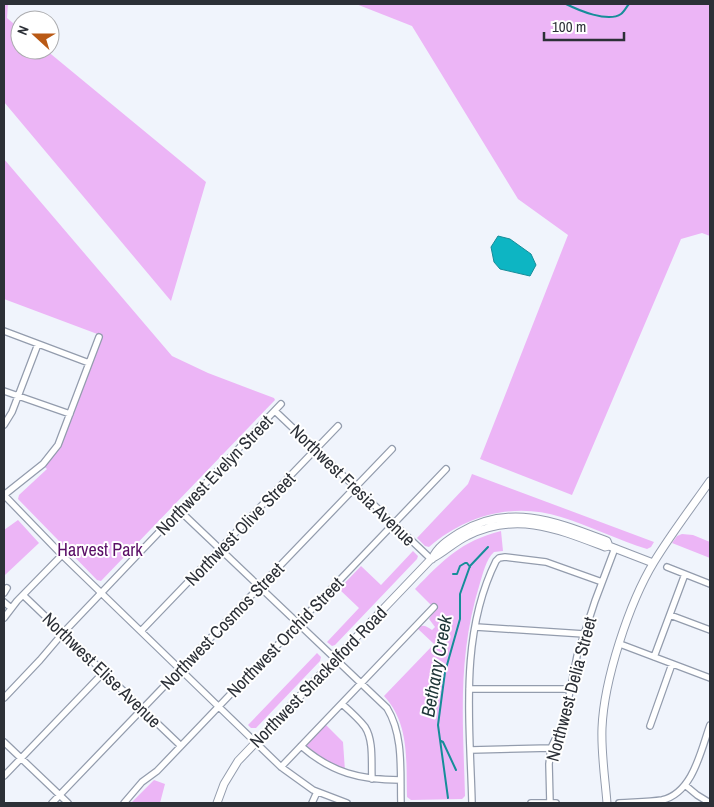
<svg xmlns="http://www.w3.org/2000/svg" width="714" height="807" font-family="'Archivo Narrow',sans-serif">
<style>
.green{fill:#ecb5f6}
.water{fill:#0db5c3;stroke:#168d99}
.lines{fill:none;stroke-linecap:round;stroke-linejoin:round}
.stream{stroke:#168d99;stroke-width:2}
.minor-casing{stroke:#939cad;stroke-width:8}
.tertiary-casing{stroke:#939cad;stroke-width:9}
.minor{stroke:#fff;stroke-width:5.5}
.tertiary{stroke:#fff;stroke-width:7}
.labels{text-anchor:middle;dominant-baseline:central;stroke-width:4;stroke-linejoin:round;paint-order:stroke}
.street-label{font-size:18px;fill:#2c3037;stroke:#fff}
.park-label{font-size:18px;fill:#5a0e66;stroke:#fff}
.water-label{font-size:19px;font-style:italic;fill:#1d3537;stroke:#fff}
</style>
<rect width="100%" height="100%" fill="#f0f4fc"/>
<!-- green -->
<path class="green" d="M4,4H8L7,18L20,29V50H46L206,182L171,301L4,102Z
M356,4H710V236L702,233L681,239L572,495L480,459L568,235L518,199L412,26Z
M4,159L172,356L208,373L274,398L275,400L101,581L97,580L18,499L19,495L47,469L42,464L54,450L100,335L4,299Z
M472,474L654,542L651,547L647,549C618,540 590,526 561,517C514,502 466,515 429,547L425,546L417,538L468,484Z
M18,520L39,543L5,575L4,580V530Z
M501,531L503,551L494,552C486,559 483,574 480,583C457,657 463,720 465,796L462,799L411,800L407,797C406,761 410,724 384,696L434,644L417,628C423,624 426,626 432,630L435,627L429,619L435,609L415,589C442,561 461,541 501,531Z
M682,534L693,535L710,542V558L672,543L677,536Z
M413,551L418,556L417,559L335,645L332,646L327,642L359,608L339,589L361,566L381,585Z
M317,653L321,657L320,661L256,728H251L248,725Z
M325,724L343,742L345,771L327,763L306,746Z
M154,780L165,784L160,803H131Z"/>
<!-- water -->
<path class="water" d="M498,236L510,239L531,254L536,265L530,276L500,269L494,262L491,247Z"/>
<g class="lines">
<!-- stream -->
<path class="stream" d="M566,4C578,10 608,23 621,14C624,12 627,6 629,4
M453,574H457L460,566L465,563H467L470,567
M441,741L443,742L456,770
M448,798L438,725L445,672L460,619V594L470,566L488,547"/>
<!-- minor casing -->
<g class="minor-casing">
<path id="minor" d="M4,331L89,363
M4,391L70,414
M275,411L431,559
M4,425L12,412L38,344
M4,495L62,555L281,767L313,790L347,803
M4,495L43,464L58,445L99,337
M180,511L387,708C404,736 400,772 401,803
M667,567L710,584
M4,593L7,588
M23,595L181,746
M4,602L11,608
M670,615L710,630
M4,618L17,601L62,555
M476,627L584,634
M141,631L338,426
M620,644L710,678
M654,657L685,574
M469,689H570
M4,698L40,660L63,633L281,404
M342,704C350,711 359,719 365,727C374,741 371,763 372,779
M650,726L672,664
M4,742L68,803
M301,746C332,773 361,780 400,780
M471,750L551,748
M281,767L434,607
M4,776L104,672
M685,785L697,795L710,803
M52,803L392,449
M124,803L142,782L157,771L446,469
M312,803L317,792
M472,803C470,723 459,635 496,561L499,558L505,557L546,562L602,582
M531,803H556
M550,803L549,764L551,748L564,721L577,656L595,601L615,548
M619,803C633,802 648,802 662,800C693,793 701,750 710,725"/>
</g>
<!-- tertiary casing -->
<g class="tertiary-casing">
<path id="tertiary" d="M432,559C437,547 448,540 459,533C510,502 557,522 607,541L609,546L653,563
M217,803L224,784L238,761L431,559C444,553 454,542 467,536C516,511 558,529 605,547L609,546
M607,803C605,778 601,753 602,728C604,680 629,603 654,562C671,534 691,508 710,481"/>
</g>
<!-- minor -->
<use href="#minor" class="minor"/>
<!-- tertiary -->
<use href="#tertiary" class="tertiary"/>
</g>
<g class="labels">
<!-- street labels -->
<g class="street-label">
<text transform="translate(214 475) rotate(-46)">Northwest Evelyn Street</text>
<text transform="translate(353 485) rotate(44)">Northwest Fresia Avenue</text>
<text transform="translate(240 529) rotate(-46)">Northwest Olive Street</text>
<text transform="translate(222 626) rotate(-46)">Northwest Cosmos Street</text>
<text transform="translate(285 637) rotate(-46)">Northwest Orchid Street</text>
<text transform="translate(102 670) rotate(44)">Northwest Elise Avenue</text>
<text transform="translate(318 677) rotate(-46)">Northwest Shackelford Road</text>
<text transform="translate(571 689) rotate(-75)">Northwest Delia Street</text>
</g>
<!-- park labels -->
<g class="park-label">
<text x="100" y="549">Harvest Park</text>
</g>
<!-- water labels -->
<g class="water-label">
<text transform="translate(436 666) rotate(-80)">Bethany Creek</text>
</g>
</g>
<!-- border -->
<rect width="714" height="807" fill="none" stroke="#2c3037" stroke-width="10"/>
<!-- north arrow -->
<g transform="translate(35 35) rotate(291)"><circle r="24" fill="#ffffff" stroke="#abacaf"/>
<path d="M0-4L9 19L0 12L-9 19Z" fill="#b95915"/>
<text y="-8" font-size="14" font-weight="bold" text-anchor="middle" fill="#2c3037">N</text>
</g>
<!-- scale -->
<path d="M544 32v8h80v-8" fill="none" stroke="#2c3037" stroke-width="2.5"/>
<text x="552" y="32" font-size="15" fill="#2c3037" stroke="#ffffff" stroke-width="4" paint-order="stroke">100 m</text>
</svg>
